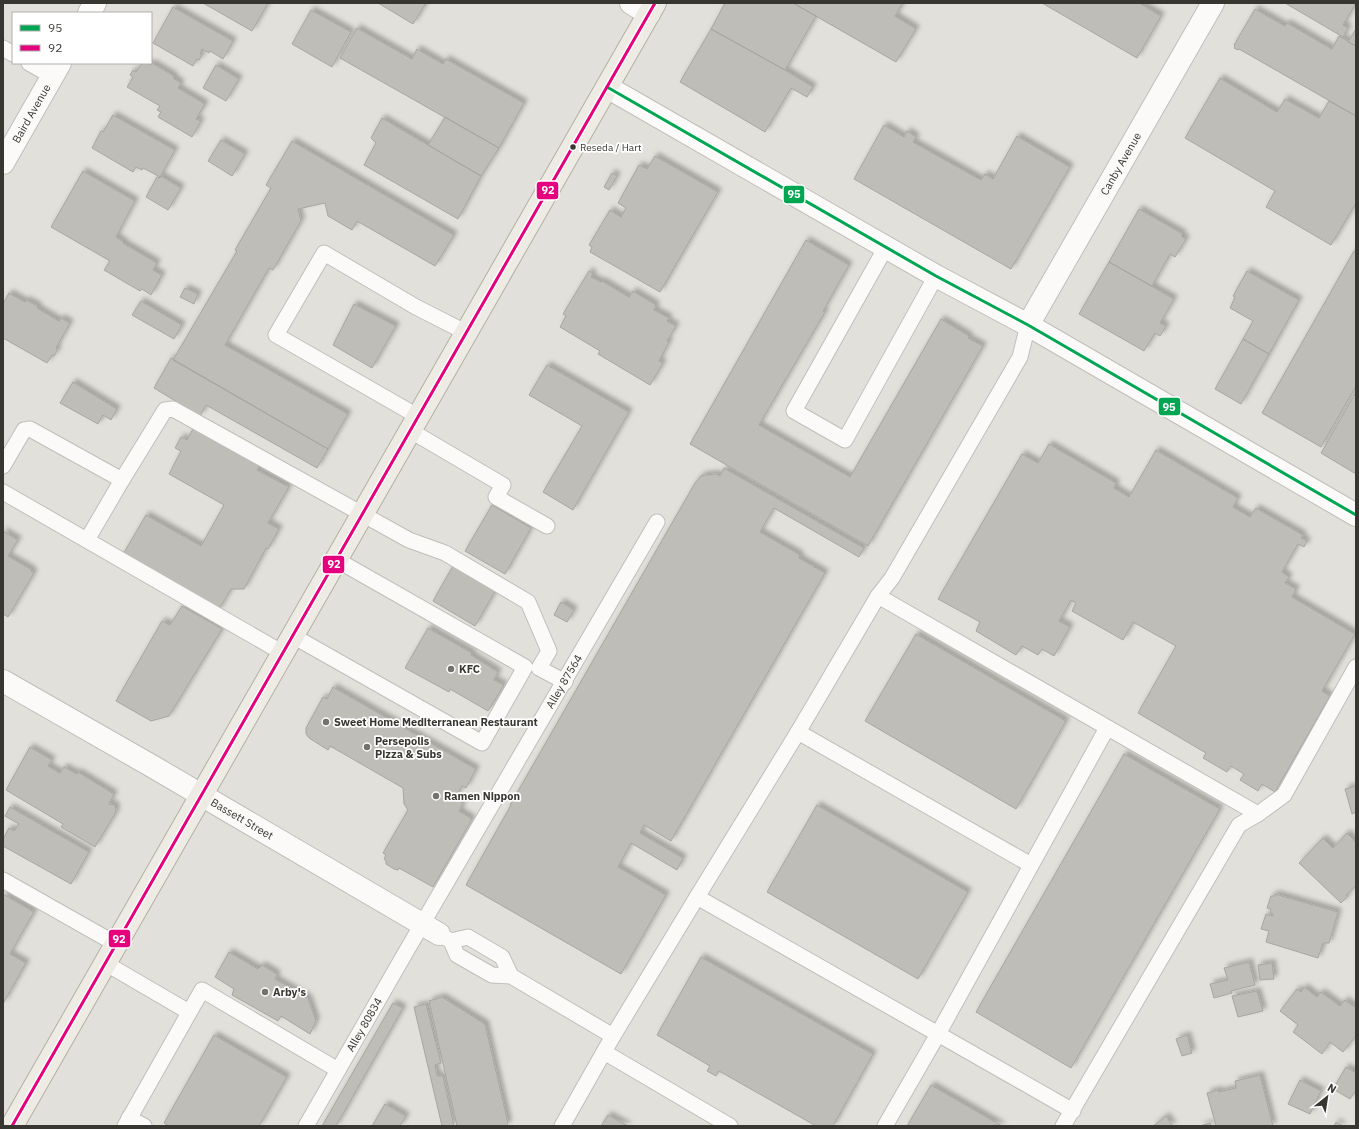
<svg xmlns="http://www.w3.org/2000/svg" width="1359" height="1129" font-family="'IBM Plex Sans',sans-serif">
<style>
.building{fill:#bfbdb8;stroke:#a8a6a2;filter:url(#shadow)}
.lines{fill:none;stroke-linecap:round;stroke-linejoin:round}
.service-casing{stroke:#bfbeb9;stroke-width:17}
.minor-casing{stroke:#bfbeb9;stroke-width:24}
.tertiary-casing{stroke:#bfbeb9;stroke-width:24}
.primary-casing{stroke:#b3b0a3;stroke-width:24}
.service{stroke:#fbfaf9;stroke-width:15}
.minor{stroke:#fbfaf9;stroke-width:22}
.tertiary{stroke:#fbfaf9;stroke-width:22}
.primary{stroke:#edebe4;stroke-width:22}
.bus-1-casing{stroke:#fff;stroke-width:6}
.bus-2-casing{stroke:#fff;stroke-width:6}
.bus-1{stroke:#00a651;stroke-width:3}
.bus-2{stroke:#e5007d;stroke-width:3}
.bus-dot{fill:#373631;stroke:#fff;stroke-width:1.5}
.poi-dot{fill:#73726c;stroke:#fff;stroke-width:1.5}
.labels{text-anchor:middle;dominant-baseline:central;stroke-width:3.5;stroke-linejoin:round;paint-order:stroke}
.bus-label{font-size:10px;fill:#373631;stroke:#fff;text-anchor:start}
.street-label{font-size:11px;fill:#373631;stroke:#fff}
.poi-label{font-size:11px;font-weight:bold;fill:#373631;stroke:#fff;text-anchor:start}
.line-badge{stroke:#fff;stroke-width:1.5}
.badge-label{font-size:11px;text-anchor:middle;font-weight:bold;fill:#fff}
</style>
<defs>
<filter id="shadow"><feDropShadow dx="3.5" dy="-3.5" stdDeviation="2" flood-color="#0004"/></filter>
</defs>
<rect width="100%" height="100%" fill="#e2e0da"/>
<!-- building -->
<path class="building" d="M203,3H268L252,31Z
M378,3H426L413,24Z
M725,3H793L816,16L785,70L711,29Z
M793,3H903L895,16L916,29L896,62Z
M1042,3H1139L1161,16L1137,58Z
M1285,3H1356L1343,25L1348,28L1343,37Z
M173,7L233,41L223,59L210,51L209,53L202,49L200,54L202,55L199,60L197,59L193,66L153,43Z
M1255,9L1285,26L1287,23L1332,49L1339,36L1356,46V116L1239,49L1238,50L1234,48L1235,46L1234,45Z
M311,10L351,32L332,67L292,44Z
M357,28L412,59L417,49L443,64L446,59L524,103L499,148L340,58Z
M711,29L785,70L813,87L807,97L791,88L765,132L680,82Z
M1356,29V46L1348,42Z
M142,63H147L151,65L152,63L174,76L173,78L181,83L178,88L205,104L196,119L201,121L192,137L158,117L161,112L157,110L160,106L127,87L133,77L130,75L133,70L136,72Z
M216,65L239,79L226,101L203,88Z
M1220,78L1277,112L1285,99L1319,118L1329,101L1356,116V203L1331,245L1266,207L1275,191L1185,138Z
M113,115L175,150L160,177L143,168L142,170L136,167L133,172L92,148L101,131L103,132Z
M445,117L499,148L481,176L428,145Z
M382,118L481,176L458,219L364,165L376,143L371,138Z
M884,125L904,137L907,131L916,137L913,142L981,180L985,174L993,179L1017,136L1070,167L1011,269L854,179Z
M221,140L245,154L232,176L208,161Z
M292,141L454,235L435,266L357,221L352,230L328,216L325,203L298,209L301,221L273,270L269,268L225,345L348,414L328,449L173,360L237,251L235,250L271,188L266,185Z
M655,156L718,192L660,292L590,252L592,247L589,245L610,210L621,217L626,208L618,203L639,165L647,169Z
M83,171L135,201L116,237L124,242L123,243L157,263L153,270L162,275L151,295L142,289L140,291L104,270L110,261L51,227Z
M612,173L617,176L609,190L604,187Z
M161,176L181,188L168,210L146,197L157,177L160,178Z
M1139,209L1183,234L1181,236L1186,239L1175,257L1170,254L1152,286L1109,262Z
M806,240L849,265L823,311L825,312L759,425L850,477L941,319L969,336L968,338L983,346L868,546L690,444Z
M1354,251L1356,252V386L1321,447L1262,413Z
M1109,262L1174,299L1160,323L1166,326L1160,336L1155,333L1144,351L1079,314Z
M589,271L593,274L591,277L601,282L602,281L629,297L633,291L656,305L654,310L669,318L667,321L676,326L667,341L669,342L659,361L663,363L650,385L598,354L600,351L560,327L566,316L563,314Z
M1247,271L1299,300L1269,354L1243,339L1253,321L1230,308L1235,297L1233,296Z
M185,288L198,294L194,304L180,297Z
M9,293L25,302L26,300L38,306L37,308L59,321L61,318L70,323L56,348L58,349L54,356L52,355L47,363L3,338V304Z
M141,301L182,325L174,339L132,315Z
M354,304L396,326L372,368L333,345Z
M1243,339L1269,354L1241,404L1215,389Z
M171,358L328,449L317,468L206,405L200,416L154,388Z
M547,365L629,412L573,510L543,492L582,426L529,395Z
M73,382L117,409L111,420L103,415L98,424L60,403Z
M1356,392V474L1321,453Z
M194,427L260,465L257,470L289,487L268,523L279,529L268,549L266,548L244,589H231L218,611L122,556L146,515L201,546L224,505L169,474L181,451L175,448L181,437L187,440Z
M1049,444L1116,483L1114,488L1129,497L1156,450L1238,498L1233,507L1250,517L1256,508L1303,535L1301,538L1307,541L1304,547L1298,544L1282,572L1289,577L1285,583L1296,589L1292,597L1355,634L1322,691L1330,696L1275,792L1262,784L1258,791L1240,780L1244,774L1231,766L1227,772L1203,758L1206,753L1138,713L1176,646L1133,622L1123,640L1072,611L1076,603L1071,600L1059,621L1070,627L1054,656L1042,649L1038,655L1022,646L1016,655L976,631L980,622L938,599L1022,454L1038,463Z
M724,468L864,548L859,557L774,508L760,532L800,555L799,558L825,573L671,841L644,825L640,833L683,858L677,870L631,843L618,867L666,895L621,974L466,885L511,805H510L695,483L701,476L706,475L716,474L720,476Z
M492,505L531,528L505,574L465,551Z
M3,531L18,540L8,556L32,570L31,571L34,573L8,617L3,614Z
M454,564L497,588L475,626L433,601Z
M561,602L574,610L567,622L554,615Z
M182,606L222,629L169,716L151,721L116,701L162,621L170,625Z
M428,628L472,653L471,655L498,672L494,680L504,685L488,711L450,689L449,692L405,668Z
M916,634L1066,721L1016,809L865,721Z
M333,687L476,769L466,788L462,786L455,798L463,803L459,811L472,819L433,887L399,868L398,870L394,869L386,864V861L384,859L386,855L383,853L408,810L404,804L403,788L330,746L328,750L309,738L306,734V728L323,697L327,699Z
M30,747L52,760L48,766L60,773L64,767L77,774L78,772L114,794L109,804L115,805L116,810L115,814L95,847L61,827L63,824L6,790Z
M1124,754L1220,809L1071,1068L976,1012Z
M1356,786V812L1352,814L1345,789Z
M817,805L968,892L918,979L767,892Z
M10,807L89,852L71,884L3,846V839L9,828L14,831L19,824L5,816Z
M1347,833L1356,842V886L1346,895L1348,896L1341,903L1299,863L1323,838L1333,848Z
M3,894L34,912L10,954L26,963L3,1004Z
M1275,894L1338,912L1329,943H1323L1318,958L1266,942L1269,931L1261,929L1266,914L1273,916V914L1270,913L1271,909L1267,908L1271,896H1275Z
M229,952L258,969L262,965L277,974L275,979L308,998L316,1021L310,1034L281,1016L278,1021L232,995L234,989L215,977Z
M701,957L873,1054L833,1126H816L719,1071L716,1076L707,1071L710,1066L657,1035Z
M1249,962L1255,985L1231,991L1232,993L1214,998L1210,984L1228,980L1224,968Z
M1272,963L1274,979L1260,980L1258,965Z
M1304,987L1317,997L1321,992L1340,1006L1345,1000L1356,1008V1036L1343,1052L1330,1042L1322,1054L1293,1032L1298,1025L1280,1011L1297,989L1301,992Z
M1257,991L1263,1011L1238,1017L1232,996Z
M442,997L485,1024L508,1123L506,1126H457L429,1001Z
M393,1003L403,1008L336,1126H322Z
M426,1004L441,1063L435,1065L437,1076H443L454,1126H442L414,1007Z
M214,1035L287,1077L259,1126H169L164,1123Z
M1187,1035L1192,1053L1182,1056L1176,1039Z
M1346,1067L1356,1073V1090L1350,1099L1333,1089Z
M1260,1075L1273,1126H1216L1207,1093L1218,1090L1219,1092L1236,1088L1235,1081Z
M1300,1080L1321,1091L1310,1114L1288,1104Z
M931,1085L1002,1126H907Z
M385,1104L406,1116L400,1126H372Z
M608,1115L628,1126H601Z
M1166,1116L1173,1126H1153Z
M1336,1122L1343,1126H1334Z
M1210,1123L1211,1126H1200Z"/>
<g class="lines">
<!-- service casing -->
<g class="service-casing">
<g id="service">
<path d="M3,48L13,54"/>
<path d="M29,63L52,76"/>
<path d="M886,247L794,411L845,440L936,276"/>
<path d="M419,417L276,335L324,253L416,307L467,333"/>
<path d="M411,431L503,485L496,497L547,526"/>
<path d="M3,466L24,430L30,429L122,480L165,410L173,409L409,540L445,553L528,602L549,651L539,668L565,682"/>
<path d="M3,492L283,653"/>
<path d="M87,540L122,480"/>
<path d="M878,596L1258,814"/>
<path d="M293,636L482,743L525,667L337,560"/>
<path d="M798,732L1031,865"/>
<path d="M3,880L116,944"/>
<path d="M697,897L938,1034L885,1126"/>
<path d="M439,934L451,941L457,955L492,975L511,976L613,1036"/>
<path d="M451,941L468,937L502,957L511,976"/>
<path d="M105,963L189,1012"/>
<path d="M604,1052L730,1126"/>
<path d="M1073,1111L938,1034L1107,728"/>
<path d="M129,1118L144,1126"/>
<path d="M125,1126L202,990L338,1070"/>
<path id="s1" d="M306,1126L407,950L657,522"/>
<path d="M562,1126L613,1036L697,897L798,732L878,596L892,578L1020,357L1028,325"/>
<path d="M1063,1126L1239,825L1258,814L1284,795L1356,667"/>
</g>
</g>
<!-- minor casing -->
<g class="minor-casing">
<g id="minor">
<path d="M89,13L95,3"/>
<path id="s2" d="M3,163L60,63"/>
<path id="s3" d="M1028,325L1213,3"/>
<path id="s4" d="M3,681L150,765L439,934"/>
</g>
</g>
<!-- tertiary casing -->
<g class="tertiary-casing">
<path id="tertiary" d="M631,3L649,14
M607,87L936,276L1028,325L1356,515"/>
</g>
<!-- primary casing -->
<g class="primary-casing">
<path id="primary" d="M12,1126L655,3"/>
</g>
<!-- service -->
<use href="#service" class="service"/>
<!-- minor -->
<use href="#minor" class="minor"/>
<!-- tertiary -->
<use href="#tertiary" class="tertiary"/>
<!-- primary -->
<use href="#primary" class="primary"/>
<!-- bus-1 casing -->
<g class="bus-1-casing">
<path id="bus-1" d="M607,87L936,276L1028,325L1356,515"/>
</g>
<!-- bus-2 casing -->
<g class="bus-2-casing">
<path id="bus-2" d="M12,1126L655,3"/>
</g>
<!-- bus-1 -->
<use href="#bus-1" class="bus-1"/>
<!-- bus-2 -->
<use href="#bus-2" class="bus-2"/>
</g>
<!-- markers -->
<circle class="bus-dot" cx="573" cy="147" r="3.5"/>
<g class="poi-dot">
<circle cx="451" cy="669" r="4"/>
<circle cx="326" cy="722" r="4"/>
<circle cx="367" cy="747" r="4"/>
<circle cx="436" cy="796" r="4"/>
<circle cx="265" cy="992" r="4"/>
</g>
<g class="labels">
<!-- bus labels -->
<g class="bus-label">
<text x="580" y="147">Reseda / Hart</text>
</g>
<!-- street labels -->
<g class="street-label">
<text stroke="none"><textPath href="#s2" startOffset="57">Baird Avenue</textPath></text>
<text stroke="none"><textPath href="#s3" startOffset="186">Canby Avenue</textPath></text>
<text stroke="none"><textPath href="#s1" startOffset="514">Alley 87564</textPath></text>
<text stroke="none"><textPath href="#s4" startOffset="276">Bassett Street</textPath></text>
<text stroke="none"><textPath href="#s1" startOffset="117">Alley 80834</textPath></text>
</g>
<!-- poi labels -->
<g class="poi-label">
<text x="459" y="669">KFC</text>
<text x="334" y="722">Sweet Home Mediterranean Restaurant</text>
<text x="375" y="741">Persepolis<tspan x="375" dy="13">Pizza &amp; Subs</tspan></text>
<text x="444" y="796">Ramen Nippon</text>
<text x="273" y="992">Arby's</text>
</g>
</g>
<g class="line-badge">
<rect x="536" y="181" width="23" height="19" rx="4" fill="#e5007d"/>
<rect x="783" y="185" width="22" height="19" rx="4" fill="#00a651"/>
<rect x="1158" y="397" width="23" height="19" rx="4" fill="#00a651"/>
<rect x="322" y="555" width="23" height="19" rx="4" fill="#e5007d"/>
<rect x="108" y="929" width="23" height="19" rx="4" fill="#e5007d"/>
</g>
<g class="badge-label">
<text x="548" y="194">92</text>
<text x="794" y="198">95</text>
<text x="1169" y="411">95</text>
<text x="334" y="568">92</text>
<text x="119" y="943">92</text>
</g>
<!-- border -->
<rect width="1359" height="1129" fill="none" stroke="#373631" stroke-width="8"/>
<!-- legend -->
<rect x="12" y="12" width="140" height="52" fill="#ffffff" stroke="#afafad"/>
<rect x="20" y="25" width="20" height="6" fill="#00a651" stroke="#afafad"/>
<text x="48" y="32" font-size="12" fill="#373631">95</text>
<rect x="20" y="45" width="20" height="6" fill="#e5007d" stroke="#afafad"/>
<text x="48" y="52" font-size="12" fill="#373631">92</text>
<!-- north arrow -->
<g transform="translate(1327 1097) rotate(30)" stroke="#ffffff" stroke-width="3" paint-order="stroke">
<path d="M0-3L7 15L0 10L-7 15Z" fill="#373631"/>
<text y="-6" font-size="11" font-weight="bold" text-anchor="middle" fill="#373631">N</text>
</g>
</svg>
